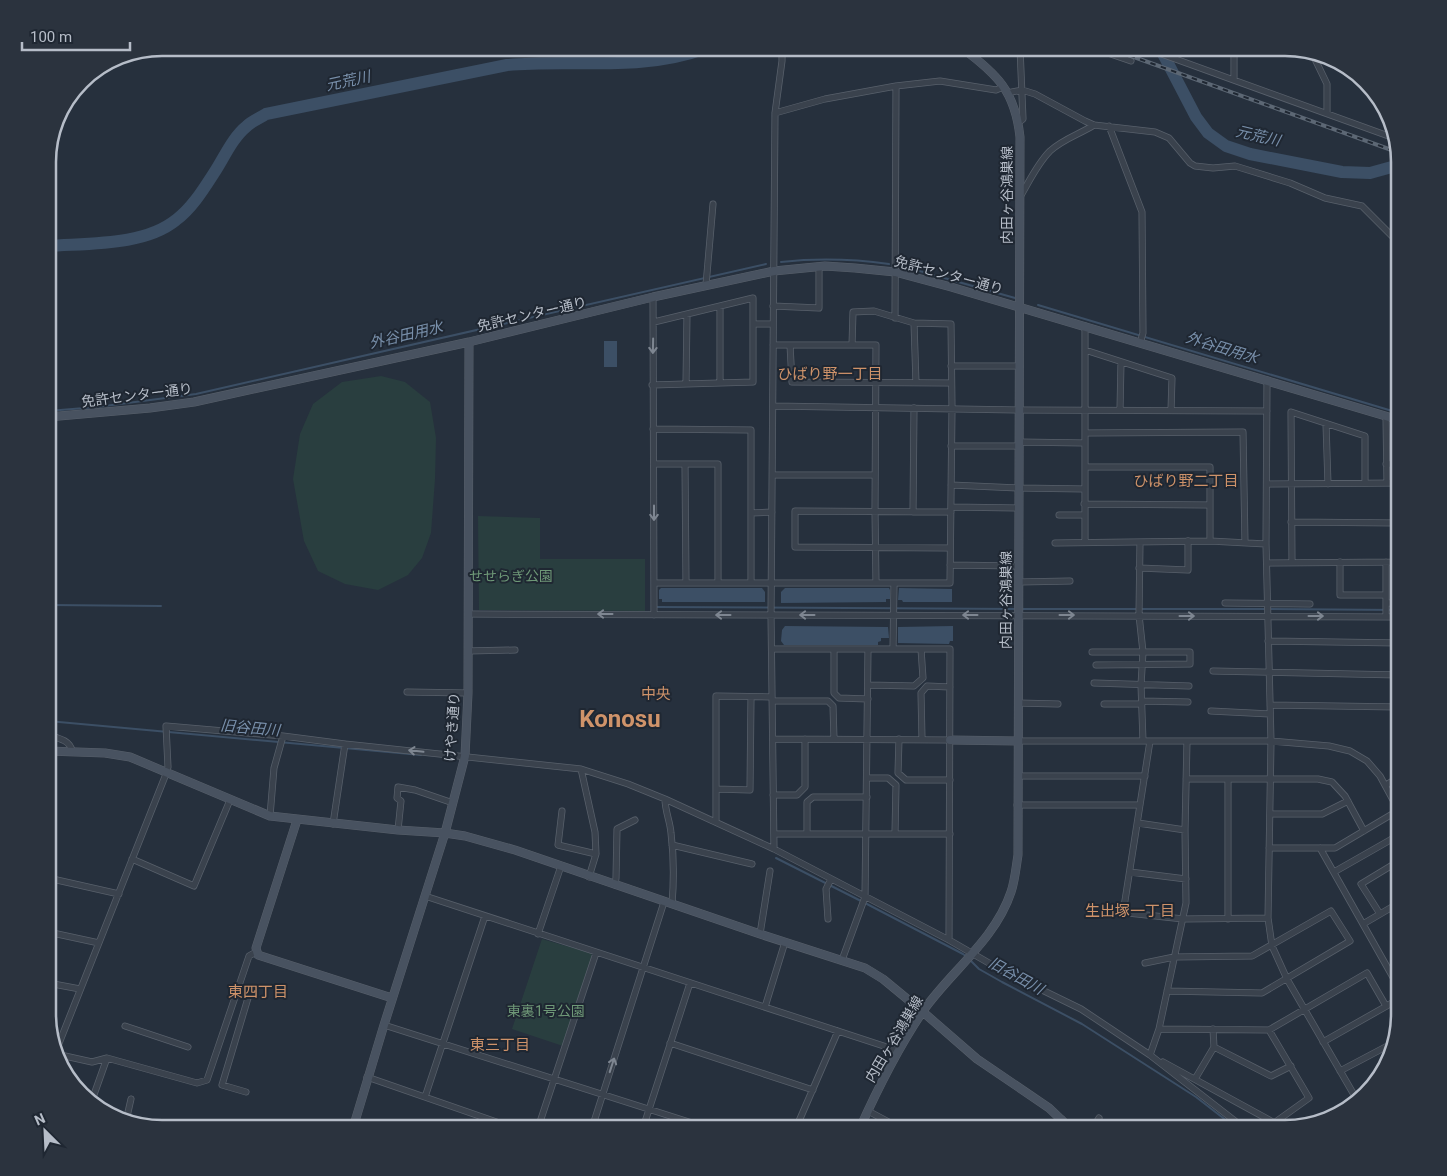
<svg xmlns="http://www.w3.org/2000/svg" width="1447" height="1176" font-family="Roboto,'Noto Sans JP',sans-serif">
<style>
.green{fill:#293e3f}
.water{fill:#3c4f65}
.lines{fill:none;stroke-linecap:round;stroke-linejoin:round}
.stream{stroke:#3c4f65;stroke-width:2}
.river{stroke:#3c4f65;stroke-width:12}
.street-casing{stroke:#58606b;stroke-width:7}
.secondary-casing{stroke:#58606b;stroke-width:9}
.street{stroke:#3a424d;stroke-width:5.5}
.secondary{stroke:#485260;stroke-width:8}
.rail-casing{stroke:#5c6774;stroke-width:4}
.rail{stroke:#1f2732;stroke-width:2;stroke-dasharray:5.5;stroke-linecap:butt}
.oneway{stroke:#7e8691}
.labels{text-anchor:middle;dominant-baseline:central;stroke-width:4;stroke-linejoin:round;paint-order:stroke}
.street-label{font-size:14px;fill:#b6bdc8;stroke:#1f2732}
.park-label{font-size:14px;fill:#6e9877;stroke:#1f2732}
.water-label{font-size:15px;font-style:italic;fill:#788faa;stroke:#1f2732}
.neighbourhood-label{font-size:15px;fill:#cf936a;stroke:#1f2732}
.town-label{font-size:24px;font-weight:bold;fill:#cf936a;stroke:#1f2732}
.rim{fill:none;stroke:#b6bdc8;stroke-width:2.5}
</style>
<rect width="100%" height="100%" fill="#26303d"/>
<!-- green -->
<path class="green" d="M381,376L405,382L430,402L436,438L435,479L431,533L422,558L408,575L378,590L345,584L318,571L304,541L293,479L300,434L313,404L342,382Z
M478,516L540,518V559H645V611L479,610Z
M542,939L591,953L592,956L563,1046L512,1029Z"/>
<!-- water -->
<path class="water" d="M604,341H617V367H604Z
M661,588H762L765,592V602H662V599H659V590Z
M785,588H889L890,590V599H886V602L781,603V592Z
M899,588L952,589V602H903L902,600H898Z
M785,626L888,627L889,638H881V641L878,642V645H784L781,641L782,630Z
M953,626V641H950L949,644L898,643V627Z"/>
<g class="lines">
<!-- stream -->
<path class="stream" d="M781,262C818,258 853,259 889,264
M902,266L1015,298
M1038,305L1399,413
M48,411L97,407L196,394L766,264
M49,605L161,606
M657,607L1018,609
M1022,609H1265
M1270,609L1399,610
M48,721L421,755
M776,858L861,901
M865,903L963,954L967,957
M970,960L979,969L1002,982L1082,1024L1196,1097L1236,1128"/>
<!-- river -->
<path class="river" d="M1160,48L1196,117L1208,133L1226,146L1250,154L1342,172L1370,173L1399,165
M48,246C88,243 144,246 176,220C192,208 203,190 214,173C224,158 232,138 247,126C252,121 260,118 266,114L507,65C574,59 641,72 706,48"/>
<!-- street casing -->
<g class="street-casing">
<path id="street" d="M1093,48L1131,61
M1145,48L1394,138
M1234,48V80
M1312,53L1327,84V112
M1007,93L1022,90L1035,94L1085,121L1094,125L1155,132L1169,138L1190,163L1195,166L1213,168L1235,166L1290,183L1325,198L1362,206L1399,243
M775,113L825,99L896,86L940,81L996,90L1003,87
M1018,123L1023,119L1020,48
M1109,126L1142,212L1143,333L1140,343
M1020,197C1029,182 1037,164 1050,151C1063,139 1080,134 1094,125
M706,285L713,204
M653,297L654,615
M720,306V383
M773,306L819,308V267
M895,318L896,86
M914,323L916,383
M753,324H773
M1085,326V542
M773,345H876L875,511L876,583
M790,345L792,382L951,383
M1085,350L1172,378L1171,410
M951,366H1020
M1267,380L1266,544L1271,741L1268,918L1272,946L1287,979L1357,1100
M686,384L687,314
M652,385L753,382V298L654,322
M773,406L1018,410L1267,411
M1120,410L1121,362
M1386,417L1387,483
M1326,424L1328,484
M653,429L751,430V583
M1085,433L1243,432L1245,543
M1019,442L1085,443
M951,446H1019
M654,464H718V582
M685,464L686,583
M1386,464H1399
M1085,467H1210V541
M773,475H875
M1267,484L1399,483
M951,485L1019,488L1085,489
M1084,504L1210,505
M951,507L1019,508
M913,512L914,408
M751,513L772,512
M1059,515H1084
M1291,522L1398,523L1397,562
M1140,542L1139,615L1143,652L1141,685L1143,741
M1055,543L1210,541L1266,544
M950,548L795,547V511L951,512
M1340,562V595H1386
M1386,562V616
M1267,563L1399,562
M1292,563L1291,412L1365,436V483
M950,565L1019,566
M1139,568L1188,570V541
M1019,582L1070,581
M655,583H950L952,408L951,324L914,323L874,311L853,312L852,345
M1225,603L1310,604
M1386,603H1399
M468,614L1399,617
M1268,641L1399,643
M772,649H950L949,940
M834,649V693L839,698L868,699
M893,649L894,584
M468,651L515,650
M1092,652H1190V664L1096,665
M1213,671L1399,675
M1094,683L1189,686
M868,685L914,686L923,678L921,649
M407,692L468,693
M772,701H828L833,706L834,739
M1142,701L1188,702
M1018,703L1058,704
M1104,704H1142
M1270,705L1399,707
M1211,711L1270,714
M48,735C58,738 70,740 72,751
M773,739L950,740
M899,739L898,773L906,780H950
M922,739L921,693L927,686L950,687
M1018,741H1271L1329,746L1350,751L1367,761L1380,776L1399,811
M1150,741L1124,907L1125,911L1128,913L1183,919L1268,918
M581,769L595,832L596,854L589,877
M1018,776H1145
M867,778H888L896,785L895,833
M1186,779H1318L1332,782L1345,796L1364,831
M1386,785L1399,777
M716,789L750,790L751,697
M773,795H797L805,787V739
M665,799C665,811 670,821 671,833C674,857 674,880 672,904
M1017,805H1140
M562,811L558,845L596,854
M1270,814H1322L1348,801
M270,816L274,768L283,736L345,744L581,769L628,784L665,799L774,849L949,940L1001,970L1081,1009L1150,1055L1244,1128
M716,821V696L772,697
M1138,823L1185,830
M333,824L345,744
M398,830L401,801L397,798L398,787L415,790L453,803
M774,834H950
M807,834V802L813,797H867
M672,845L752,864
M1269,848H1335L1399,810
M1320,848L1399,988
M774,849L771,615L775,113L782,61V48
M132,859L194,886L230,800
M1130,872L1186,879
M1334,872L1399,835
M48,878L119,894
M615,885L616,878L617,829L635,820
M425,896L899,1051
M1380,914L1361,884L1399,861
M828,919L826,889L831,879
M1228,919V779
M1363,924L1399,903
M48,932L99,943
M538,934L561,866
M760,934L770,871
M1399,947V945
M842,960L865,897L868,649
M1145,963L1174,957L1252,956L1331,911L1350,941L1262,993L1167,991
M48,983L80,989
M765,1007L785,942
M384,1025L708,1128
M125,1026L188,1047
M1159,1029L1269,1030L1367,973L1386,1006
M1269,1030L1309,1098L1274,1123L1271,1128
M1323,1042L1399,999
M670,1043L813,1090
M1214,1047L1271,1076L1291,1066
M56,1051L166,774L168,767L166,726L283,736
M56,1054L92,1062L107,1058L197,1083L207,1080L249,956L256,952
M1150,1055L1159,1029L1186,903L1185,830L1187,741
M1163,1062L1284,1128
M1340,1071L1395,1042
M367,1077L514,1128
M1195,1079L1214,1047L1213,1029
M246,1092L222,1085L248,998
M425,1097L485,916
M91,1103L107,1058
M868,1111L900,1128
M126,1121L131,1099
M480,1128L484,1118
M538,1128L596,953
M592,1128L664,902
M643,1128L690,983
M796,1128L838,1031
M1056,1128L1062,1119
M1093,1128L1099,1118
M1119,1128L1122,1124"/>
</g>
<!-- secondary casing -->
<g class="secondary-casing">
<path id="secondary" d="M48,417L150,408L194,402L469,342L653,297L774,271L825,266L855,268L895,272L951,287L1399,420
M950,740L1018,741
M48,751L105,753L130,757L270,816L398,830L445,833L465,836L515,850L760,934L865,968L883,979L923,1012L977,1059L1049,1108L1070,1128
M297,820L256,948L258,955L392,998
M353,1128L384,1025L445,833L465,756L468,693L469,342
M860,1128C878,1088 898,1048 923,1011C951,971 995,940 1011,892C1015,880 1016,867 1018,855L1020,137C1015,91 997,74 962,48"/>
</g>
<!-- street -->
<use href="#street" class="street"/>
<!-- secondary -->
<use href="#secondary" class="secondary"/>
<!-- rail casing -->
<g class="rail-casing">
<path id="rail" d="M1109,48L1397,152"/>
</g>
<!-- rail -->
<use href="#rail" class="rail"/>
</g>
<!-- one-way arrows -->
<defs><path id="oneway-shaft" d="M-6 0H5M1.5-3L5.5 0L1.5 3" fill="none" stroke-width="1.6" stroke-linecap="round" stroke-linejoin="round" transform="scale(1.25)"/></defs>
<g class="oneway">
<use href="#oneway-shaft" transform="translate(653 346) rotate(91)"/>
<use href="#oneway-shaft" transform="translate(654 513) rotate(90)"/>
<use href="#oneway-shaft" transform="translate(605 614) rotate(-180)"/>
<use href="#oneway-shaft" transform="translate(723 615) rotate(-180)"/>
<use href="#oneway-shaft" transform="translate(807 615) rotate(-180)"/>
<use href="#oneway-shaft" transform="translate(970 615) rotate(-180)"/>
<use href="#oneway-shaft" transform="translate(1067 615)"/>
<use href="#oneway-shaft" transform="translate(1187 616)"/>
<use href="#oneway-shaft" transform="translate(1316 616)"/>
<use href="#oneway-shaft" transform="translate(416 751) rotate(-174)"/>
<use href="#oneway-shaft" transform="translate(612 1065) rotate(-72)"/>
</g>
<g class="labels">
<!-- street labels -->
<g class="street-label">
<text transform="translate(1007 195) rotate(-90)">内田ヶ谷鴻巣線</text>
<text transform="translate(949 275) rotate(15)">免許センター通り</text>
<text transform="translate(532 314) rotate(-13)">免許センター通り</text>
<text transform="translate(137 395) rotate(-7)">免許センター通り</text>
<text transform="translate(1006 600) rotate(-90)">内田ヶ谷鴻巣線</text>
<text transform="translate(452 727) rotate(-86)">けやき通り</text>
<text transform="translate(894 1039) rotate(-59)">内田ヶ谷鴻巣線</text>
</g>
<!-- park labels -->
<g class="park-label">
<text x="511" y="576">せせらぎ公園</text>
<text x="546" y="1011">東裏1号公園</text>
</g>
<!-- water labels -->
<g class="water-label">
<text transform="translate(348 81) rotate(-12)">元荒川</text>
<text transform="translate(1258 136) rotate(13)">元荒川</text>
<text transform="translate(406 335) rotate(-13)">外谷田用水</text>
<text transform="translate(1222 348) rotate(17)">外谷田用水</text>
<text transform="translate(250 728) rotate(5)">旧谷田川</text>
<text transform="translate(1016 976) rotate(29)">旧谷田川</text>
</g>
<!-- neighbourhood labels -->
<g class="neighbourhood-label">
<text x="830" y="374">ひばり野一丁目</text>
<text x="1186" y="481">ひばり野二丁目</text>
<text x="656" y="694">中央</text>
<text x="1130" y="911">生出塚一丁目</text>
<text x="258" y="992">東四丁目</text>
<text x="500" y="1045">東三丁目</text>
</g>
<!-- town labels -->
<g class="town-label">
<text x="620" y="719">Konosu</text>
</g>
</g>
<!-- crop -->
<path d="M0 0H1447V1176H0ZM162 56H1285A106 106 0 0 1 1391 162V1014A106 106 0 0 1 1285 1120H162A106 106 0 0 1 56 1014V162A106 106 0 0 1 162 56Z" fill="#2b333e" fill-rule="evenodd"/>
<path class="rim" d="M162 56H1285A106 106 0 0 1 1391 162V1014A106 106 0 0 1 1285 1120H162A106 106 0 0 1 56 1014V162A106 106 0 0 1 162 56Z"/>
<!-- north arrow -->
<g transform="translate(45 1131) rotate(336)" stroke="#1f2732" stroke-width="4" paint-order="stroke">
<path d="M0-4L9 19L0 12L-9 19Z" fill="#b6bdc8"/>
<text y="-8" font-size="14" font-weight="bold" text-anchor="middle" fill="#b6bdc8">N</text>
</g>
<!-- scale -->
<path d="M22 42v8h108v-8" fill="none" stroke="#b6bdc8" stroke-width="2.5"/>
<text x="30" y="42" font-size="15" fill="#b6bdc8" stroke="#1f2732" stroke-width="4" paint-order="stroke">100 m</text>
</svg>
